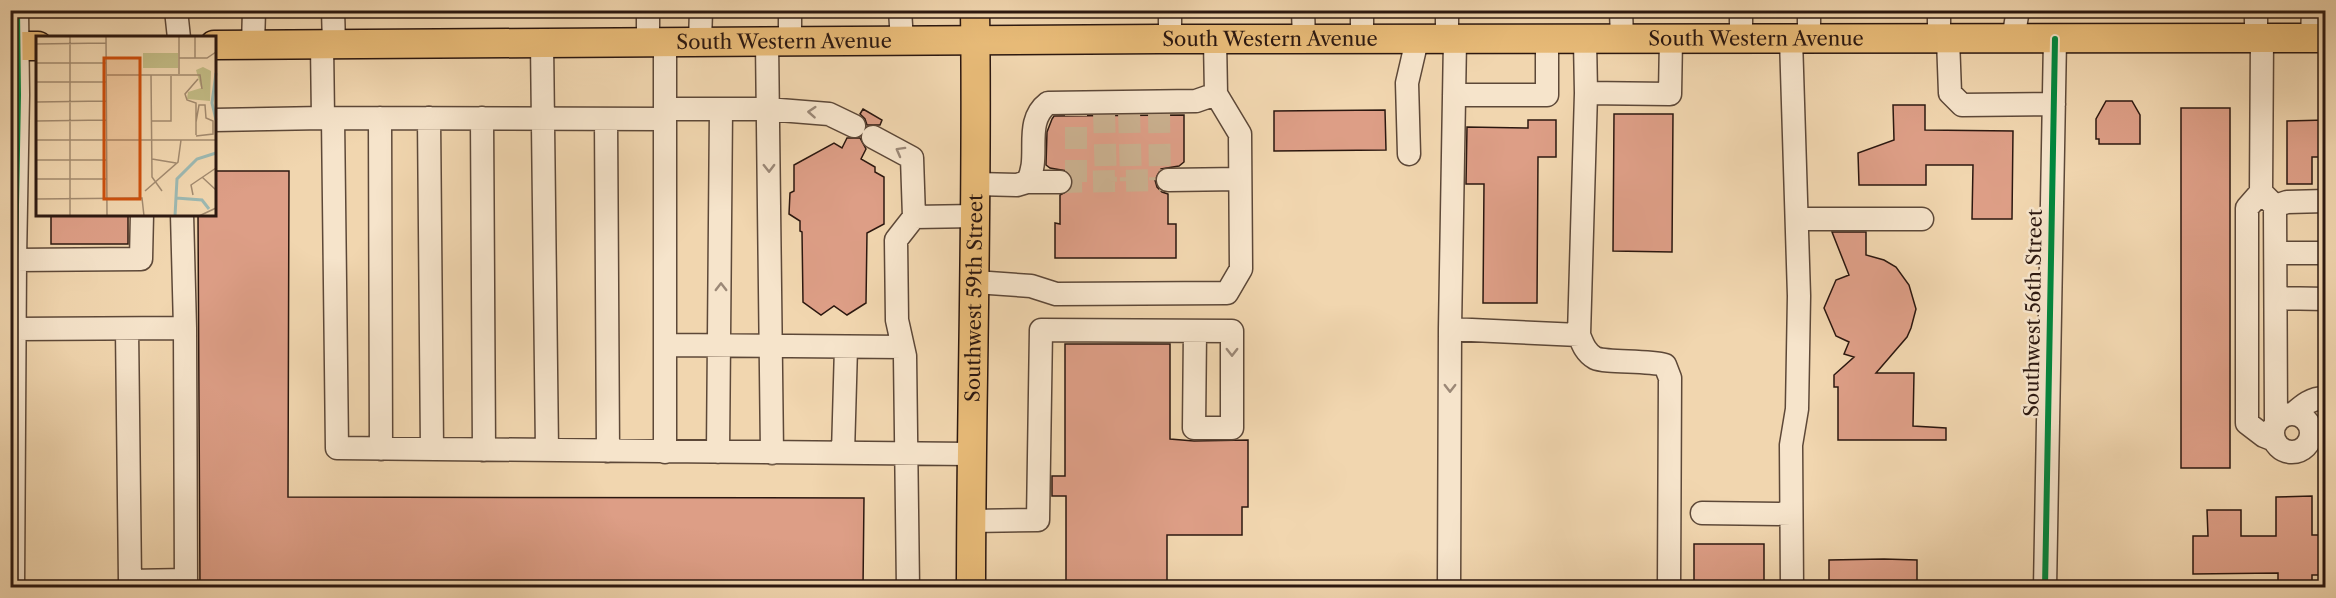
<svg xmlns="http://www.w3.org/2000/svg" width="2336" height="598" font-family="'Libre Caslon Text',serif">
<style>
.building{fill:#dd9e86;stroke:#2c1810;stroke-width:1.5}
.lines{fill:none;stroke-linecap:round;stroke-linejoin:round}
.minor-tunnel{stroke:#cab08f;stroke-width:22;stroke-dasharray:22 11;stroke-linecap:butt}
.minor-casing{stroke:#5d4838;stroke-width:25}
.major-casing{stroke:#2c1810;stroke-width:31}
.minor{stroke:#f6e4cb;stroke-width:22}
.major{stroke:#e8bb78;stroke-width:28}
.cycleway-casing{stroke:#f6e4cb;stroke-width:10}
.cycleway{stroke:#00873e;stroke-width:6}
.oneway{stroke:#9b8877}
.labels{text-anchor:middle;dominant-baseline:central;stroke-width:5;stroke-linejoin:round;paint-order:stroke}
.street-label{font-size:20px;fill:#2c1810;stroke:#f6e4cb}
.inset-river{fill:none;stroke:#9cb8b1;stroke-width:3}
.inset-road{fill:none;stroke:#a28a6f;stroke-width:1.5}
.view{fill:#cc4f0d;fill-opacity:0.15;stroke:#cc4f0d;stroke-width:3}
.inset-edge{fill:none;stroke:#2c1810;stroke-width:3}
</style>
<rect width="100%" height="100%" fill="#f1d6af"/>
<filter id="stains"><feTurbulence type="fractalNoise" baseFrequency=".00333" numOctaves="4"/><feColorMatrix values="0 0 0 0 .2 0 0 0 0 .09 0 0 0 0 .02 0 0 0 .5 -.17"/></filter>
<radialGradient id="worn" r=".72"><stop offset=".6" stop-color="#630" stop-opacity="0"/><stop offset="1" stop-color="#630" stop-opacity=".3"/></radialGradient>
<!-- building -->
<path class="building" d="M2106,101H2132L2140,115V144H2099V139H2096V119Z
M1893,105H1925V130L2013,131L2012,219H1972L1973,165H1926V185H1859L1858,153L1894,140Z
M2181,108H2230V468H2181Z
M863,109L882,120L880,125H867L865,119L860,114Z
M1385,110L1386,150L1274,151V111Z
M1614,114H1673L1672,252L1613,251Z
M1184,115V162L1179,166L1161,169L1155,180L1157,187L1162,192L1168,194V224H1176V258H1055V223L1060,224V195L1071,189L1073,181L1067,171L1050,168L1046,165L1047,132L1052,119L1054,116Z
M1528,120H1556V157H1538L1537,303H1483L1484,184H1466L1467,127L1528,128Z
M2325,120V157H2312V184H2287V121Z
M847,138H860L866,149L861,159L875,167V172L884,177V224L867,233L866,303L847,315L834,306L821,315L803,302L802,232L800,231V221L789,214L790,193L794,191V165L834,143L842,148Z
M214,171H289L288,497L864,498L863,588H200L198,214H214Z
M51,214H128V244H51Z
M1832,232H1866V255L1884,260L1896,267L1909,285L1916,309L1911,328L1907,337L1876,373H1914L1913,426L1946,428V440H1838V387H1834V375L1854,357L1844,354L1849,342L1836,336L1824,308L1836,280L1849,275Z
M1065,344H1170V439L1194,441L1248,440V507H1242V535H1167V588H1066V496H1052V476H1065Z
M2312,496V535H2325V575H2312V588H2278V573L2193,574V536H2208L2207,510H2241V536H2276V497Z
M1694,544H1764V588H1694Z
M1884,559L1917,560V588H1829V560Z"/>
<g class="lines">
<!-- minor-tunnel -->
<path class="minor-tunnel" d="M1104,111L1106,182
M1129,111L1131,181
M1159,111L1160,180
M1060,182L1168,180
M1076,182V111"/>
<!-- minor casing -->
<g class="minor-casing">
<path id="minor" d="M176,10L179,38
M333,10L334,44
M648,10V42
M790,10V41
M900,10L902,41
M1170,10V39
M1303,10L1304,40
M1362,10V40
M1447,10V40
M1621,10L1622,39
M1741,10V39
M1809,10V39
M1939,10V39
M2256,10V38
M2262,38L2261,192L2275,206L2276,422
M2312,38L2313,10
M1791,39L1799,296L1797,409L1791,445L1792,588
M1948,39L1950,93L1962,105L2054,104
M2013,39L2018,10
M1455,40L1450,329L1579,335L1586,93
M1585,40L1586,93L1670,94L1671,39
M665,42V452
M700,42L701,10
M767,42L772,453
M542,43L547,450
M253,45L254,10
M322,45L323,118
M1454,95H1547V40
M665,109H767L829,114L854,126
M333,118L337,448L971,454
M380,118L381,449
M429,118L432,449
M482,118L484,450
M606,119L608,451
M214,120L323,118L665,119
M873,137L912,158L914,217L896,240L897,320L905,356L908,588
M1409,154L1407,83L1417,40
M1168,180L1240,179
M1027,182H1060
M976,184L1017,185L1027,182C1042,158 1022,123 1048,103L1196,101L1216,94
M2261,192L2247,208V423L2264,436L2274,440
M2275,206L2287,202L2326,201
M182,214L185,328L186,588
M914,217L976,216
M1797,219H1922
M2276,253H2326
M15,260L141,259L142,214
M975,282L1031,286L1056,294L1227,293L1241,269L1240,134L1216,94L1215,40
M2276,298L2326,299
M15,329L185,328
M127,329L130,581L186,580
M1579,335C1583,345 1586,353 1595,358C1606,363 1647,360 1665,365L1670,378L1669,588
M665,345L903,347
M2273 433a19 19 0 1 1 38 0a19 19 0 1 1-38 0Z
M2293,414C2302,406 2312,397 2326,398
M718,452L721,109
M843,453L846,347
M1702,513L1791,514
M971,521L1038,520L1041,330L1232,331V428H1194L1195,331
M13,588L15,260L18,95L17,10
M1449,588L1450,329
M2045,588L2055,39"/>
</g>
<!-- major casing -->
<g class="major-casing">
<g id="major">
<path id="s1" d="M214,45L1159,39L2326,38"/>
<path d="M10,46H38"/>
<path id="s2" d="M971,588C971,395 978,203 975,10"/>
</g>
</g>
<!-- minor -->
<use href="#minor" class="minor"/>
<!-- major -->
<use href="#major" class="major"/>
<!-- cycleway casing -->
<g class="cycleway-casing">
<path id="cycleway" d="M13,588L15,260L18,95L17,10
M2045,588L2055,39"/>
</g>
<!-- cycleway -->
<use href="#cycleway" class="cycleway"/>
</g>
<!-- one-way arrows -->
<defs><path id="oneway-chevron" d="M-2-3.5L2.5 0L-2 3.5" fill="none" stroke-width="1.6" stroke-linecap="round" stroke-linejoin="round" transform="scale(1.5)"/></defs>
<g class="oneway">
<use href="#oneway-chevron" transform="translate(812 112) rotate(-176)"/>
<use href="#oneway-chevron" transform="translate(900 151) rotate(-151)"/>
<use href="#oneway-chevron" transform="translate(769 168) rotate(89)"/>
<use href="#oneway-chevron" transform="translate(721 287) rotate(-90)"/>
<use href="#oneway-chevron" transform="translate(1232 352) rotate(90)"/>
<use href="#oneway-chevron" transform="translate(1450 388) rotate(90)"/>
</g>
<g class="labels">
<!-- street labels -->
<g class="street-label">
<text stroke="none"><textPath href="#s1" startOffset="1542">South Western Avenue</textPath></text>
<text stroke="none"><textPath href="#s1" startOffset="1056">South Western Avenue</textPath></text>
<text stroke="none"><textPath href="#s1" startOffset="570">South Western Avenue</textPath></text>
<text stroke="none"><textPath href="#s2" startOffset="290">Southwest 59th Street</textPath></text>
<text transform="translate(2033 313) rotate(-89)">Southwest 56th Street</text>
</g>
</g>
<!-- overview -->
<g transform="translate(36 36)">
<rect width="180" height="180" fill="#f1d6af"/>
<path d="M107,17H142V32H107ZM167,31L175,35L174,65L151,63L152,56L165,52L160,34Z" fill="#c2bb85"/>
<path class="inset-river" d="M180,37L176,67L180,84M140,162L166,164L173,173M139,180L141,143L161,123L180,117"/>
<path class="inset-road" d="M34,0V180M70,0L71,180M143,0V38M159,0V22M0,8L70,7M143,22H171L180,16M0,27H70M70,39H164L166,53M115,39L116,141L126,155M0,46H70M0,66L70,65M0,85L70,84M116,85H135V40M160,86L163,69H169L170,82L177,85V98L160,100M160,99V67L151,64L149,58L162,43M0,104H180M116,123L140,127M0,124H70M166,141L180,154M0,143H71M109,155L142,126L145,104M157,159L155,149L180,132M0,163L106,162L108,180M163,180L180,172"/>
<path class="view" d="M68,22H104V163H68Z"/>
<rect width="180" height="180" class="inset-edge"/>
</g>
<!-- margin -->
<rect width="2336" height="598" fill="none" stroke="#f1d6af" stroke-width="36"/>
<rect x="12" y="12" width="2312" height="574" fill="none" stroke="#2c1810" stroke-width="3"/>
<rect x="18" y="18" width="2300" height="562" fill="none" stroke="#2c1810" stroke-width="1.5"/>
<rect width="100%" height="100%" filter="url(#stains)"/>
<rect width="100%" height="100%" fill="url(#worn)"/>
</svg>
